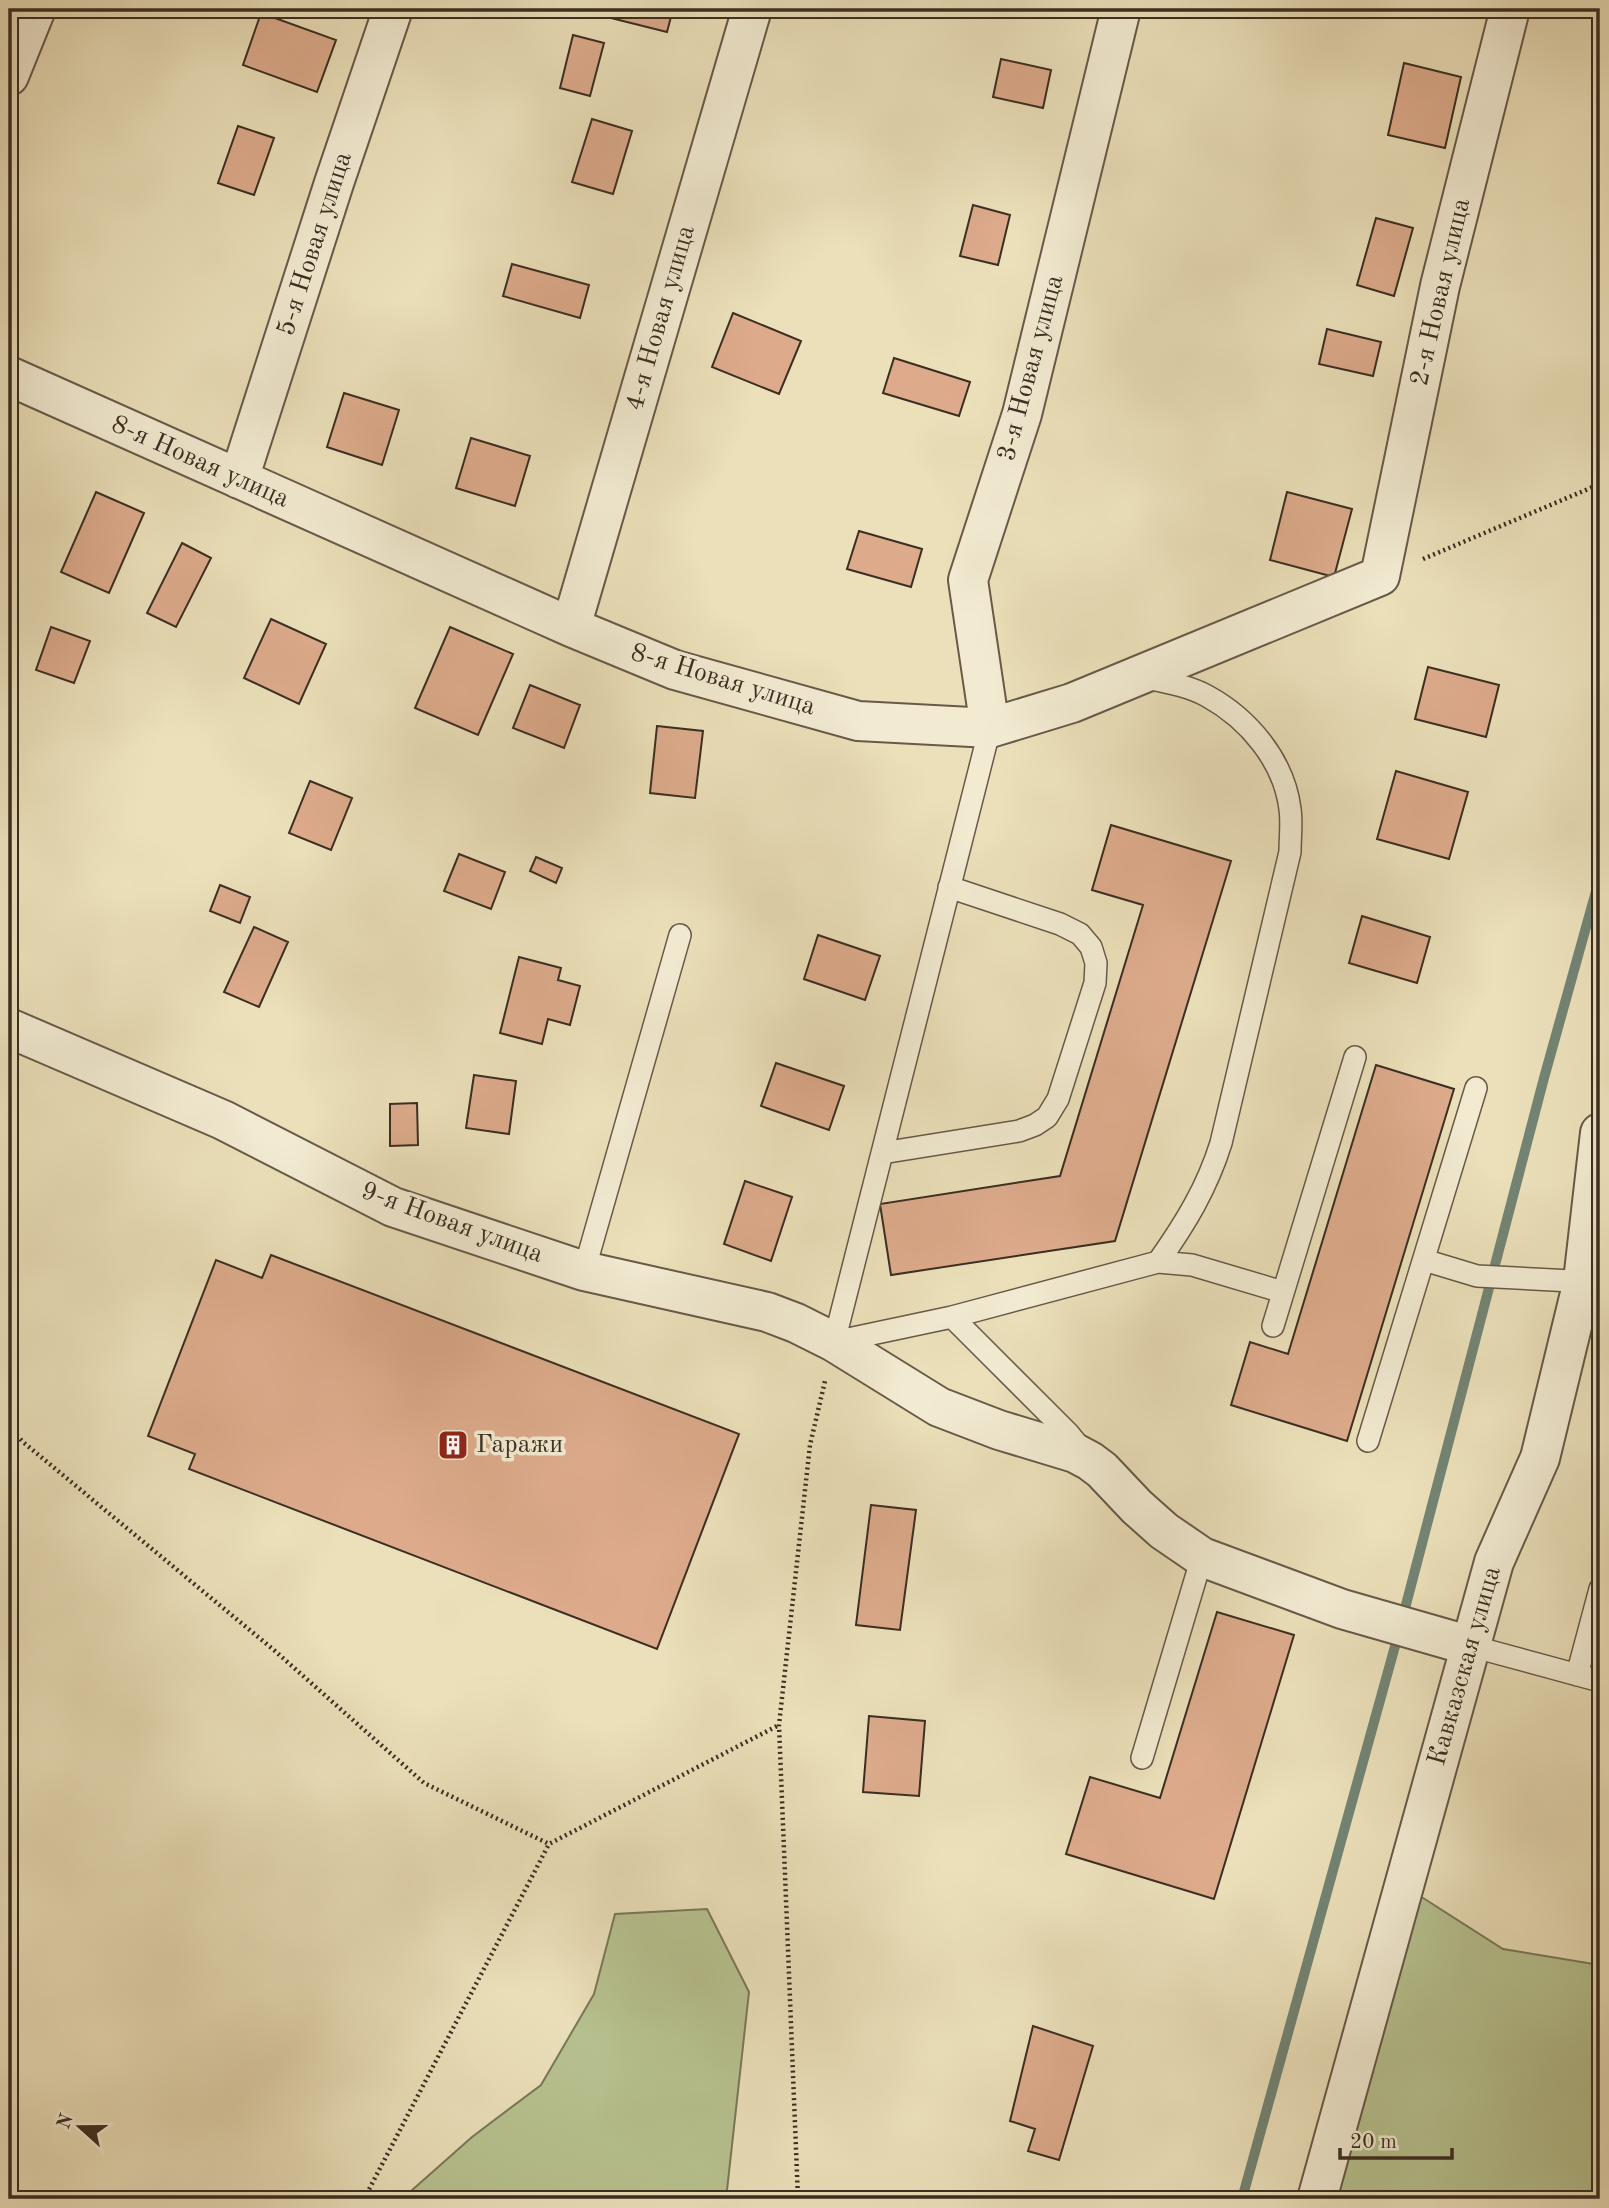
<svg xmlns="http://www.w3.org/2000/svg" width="1609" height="2208" font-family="'Old Standard TT',serif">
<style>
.green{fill:#b7c290;stroke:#797859;stroke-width:2}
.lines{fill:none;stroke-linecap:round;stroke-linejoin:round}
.stream{stroke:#738474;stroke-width:10}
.building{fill:#ddab8c;stroke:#3b2e22;stroke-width:2}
.service-casing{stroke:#675a48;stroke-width:24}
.minor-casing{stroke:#675a48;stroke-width:42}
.path{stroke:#3b2e22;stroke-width:4.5;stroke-dasharray:2 3.5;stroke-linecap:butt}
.service{stroke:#f2ebd2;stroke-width:21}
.minor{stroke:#f2ebd2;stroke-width:38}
.labels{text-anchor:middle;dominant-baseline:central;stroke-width:7;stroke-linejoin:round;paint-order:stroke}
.street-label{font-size:26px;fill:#3b2e22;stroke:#f2ebd2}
.poi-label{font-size:26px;fill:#3b2e22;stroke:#f2ebd2;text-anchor:start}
</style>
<rect width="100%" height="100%" fill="#ebe0ba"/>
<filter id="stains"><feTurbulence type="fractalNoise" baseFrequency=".00286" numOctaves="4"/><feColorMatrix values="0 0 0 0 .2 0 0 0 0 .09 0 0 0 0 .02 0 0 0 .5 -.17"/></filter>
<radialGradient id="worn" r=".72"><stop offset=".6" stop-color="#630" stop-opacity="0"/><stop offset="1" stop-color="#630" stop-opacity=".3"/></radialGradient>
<!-- green -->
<path class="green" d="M1420,1896L1503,1949L1600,1965V2199H1335Z
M707,1909L749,1992L726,2199H402L472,2137L541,2085L594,1994L615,1914Z"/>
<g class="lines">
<!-- stream -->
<path class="stream" d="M1242,2199L1397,1639L1544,1078L1600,877"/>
</g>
<!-- building -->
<path class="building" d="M601,9H673L667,32L599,15Z
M261,13L336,40L317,92L243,65Z
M573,35L604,43L590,96L560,88Z
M1001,59L1051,70L1043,108L993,97Z
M1404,63L1461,77L1445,148L1388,135Z
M592,119L632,131L613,194L572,182Z
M238,126L274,138L254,195L218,183Z
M973,205L1010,215L998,265L960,256Z
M1376,218L1413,228L1394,296L1357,285Z
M512,264L589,285L580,318L503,296Z
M733,313L801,341L779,394L712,367Z
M1327,329L1381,342L1373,376L1319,364Z
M894,358L970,382L959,416L883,393Z
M344,393L399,410L382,465L327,447Z
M471,438L530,456L515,506L456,488Z
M96,492L144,513L109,593L61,572Z
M1287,492L1352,509L1334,577L1270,560Z
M859,531L922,549L911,587L847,569Z
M182,543L211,558L176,627L147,613Z
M271,619L326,644L299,704L244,678Z
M51,627L90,641L74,683L36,670Z
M450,627L513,654L478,735L415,708Z
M1428,667L1499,685L1486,737L1415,719Z
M530,685L580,705L564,748L513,728Z
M657,726L703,731L695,798L650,793Z
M1396,771L1468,792L1449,859L1377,839Z
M310,781L352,798L331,850L289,833Z
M1111,825L1231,861L1115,1241L891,1275L880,1204L1060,1176L1143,905L1092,890Z
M459,854L505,872L491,909L444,891Z
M536,857L562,868L556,883L530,871Z
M220,885L250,897L240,923L210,911Z
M1362,916L1430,937L1417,983L1349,963Z
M254,927L288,942L259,1007L224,992Z
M818,935L880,956L865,1000L804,979Z
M519,957L561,968L558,980L580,986L570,1025L548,1019L542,1044L500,1033Z
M776,1063L844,1086L829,1130L761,1106Z
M1376,1065L1454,1089L1347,1441L1231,1405L1250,1342L1288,1354Z
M474,1075L516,1081L509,1134L466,1128Z
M417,1103L418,1145L390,1146V1104Z
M745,1181L792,1197L771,1261L724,1244Z
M271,1255L739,1434L657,1649L189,1469L195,1454L148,1436L216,1260L262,1278Z
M871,1505L916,1510L900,1630L856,1625Z
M1217,1612L1294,1635L1214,1899L1066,1854L1090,1777L1160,1798Z
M869,1716L925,1721L919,1796L863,1792Z
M1033,2026L1093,2046L1059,2160L1028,2151L1035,2129L1010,2121Z"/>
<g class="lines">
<!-- service casing -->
<g class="service-casing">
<path id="service" d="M1146,678C1166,682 1189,686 1207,696C1249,719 1284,761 1290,809C1292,823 1290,838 1290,852L1221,1143C1207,1188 1185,1224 1158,1262
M882,1153L1019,1131L1035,1125L1047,1117L1058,1099L1095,983L1096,963L1091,947L1080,934L1060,924L949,887
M1424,1260L1477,1276L1591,1282
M584,1271L680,935
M952,1317L834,1342L990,728
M1273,1326L1355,1057
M1368,1441L1476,1088
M1082,1450L1069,1434L952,1317L1158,1262L1192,1265L1283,1292
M1471,1646L1600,1681
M1577,1675L1600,1589
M1142,1758L1202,1557"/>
</g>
<!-- minor casing -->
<g class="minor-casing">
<path id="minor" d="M9,76L36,9
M9,376L571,627L675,670L858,721L990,728L1072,703L1380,576L1440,286L1510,9
M239,479L334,183L393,9
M571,627L752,9
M990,728L968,580L1022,414L1121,9
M9,1028L223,1120L393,1207L584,1271L767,1312L796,1323L834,1342L939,1407L999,1430L1075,1453L1090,1461L1102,1470L1137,1507L1164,1531L1202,1557L1342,1609L1471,1646
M1317,2199L1494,1562L1540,1458L1583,1281L1600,1133"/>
</g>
<!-- path -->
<path class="path" d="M1423,559L1600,484
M9,1427L23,1442L275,1651L424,1783L549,1844L779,1725
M364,2199L549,1844
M798,2199L779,1725L810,1445L825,1381"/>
<!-- service -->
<use href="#service" class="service"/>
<!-- minor -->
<use href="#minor" class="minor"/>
</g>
<!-- icons -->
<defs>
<g id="building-square" transform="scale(1.575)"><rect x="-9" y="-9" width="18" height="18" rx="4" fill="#8f2418" stroke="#f2ebd2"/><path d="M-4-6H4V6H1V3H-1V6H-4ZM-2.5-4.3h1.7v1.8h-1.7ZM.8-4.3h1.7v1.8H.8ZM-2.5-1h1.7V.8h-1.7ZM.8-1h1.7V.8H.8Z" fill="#fff"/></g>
</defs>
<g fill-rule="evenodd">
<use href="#building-square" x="453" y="1445"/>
</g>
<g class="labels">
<!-- street labels -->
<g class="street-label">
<text transform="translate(315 244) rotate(-72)">5-я Новая улица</text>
<text transform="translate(1441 292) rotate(-77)">2-я Новая улица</text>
<text transform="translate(661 318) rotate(-74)">4-я Новая улица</text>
<text transform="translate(1031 368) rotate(-75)">3-я Новая улица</text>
<text transform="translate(200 462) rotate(24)">8-я Новая улица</text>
<text transform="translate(723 680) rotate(17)">8-я Новая улица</text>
<text transform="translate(452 1223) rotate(20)">9-я Новая улица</text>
<text transform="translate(1465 1666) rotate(-74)">Кавказская улица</text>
</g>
<!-- poi labels -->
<g class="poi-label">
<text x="476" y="1445">Гаражи</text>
</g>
</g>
<!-- margin -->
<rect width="1609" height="2208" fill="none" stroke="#ebe0ba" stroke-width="35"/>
<rect x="10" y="10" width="1588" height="2187" fill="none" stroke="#3b2e22" stroke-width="3.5"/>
<rect x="18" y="18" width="1574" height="2173" fill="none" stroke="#3b2e22" stroke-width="2"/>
<!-- north arrow -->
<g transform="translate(80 2127) rotate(291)" stroke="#f2ebd2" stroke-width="5" paint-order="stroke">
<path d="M0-5L12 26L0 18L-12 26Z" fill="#3b2e22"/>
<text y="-10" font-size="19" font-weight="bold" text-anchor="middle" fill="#3b2e22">N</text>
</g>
<!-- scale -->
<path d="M1340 2148v10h112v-10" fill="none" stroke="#3b2e22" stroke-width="3.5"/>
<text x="1350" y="2148" font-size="21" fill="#3b2e22" stroke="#f2ebd2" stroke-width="5" paint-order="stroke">20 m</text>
<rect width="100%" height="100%" filter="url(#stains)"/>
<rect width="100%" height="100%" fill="url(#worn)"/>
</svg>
